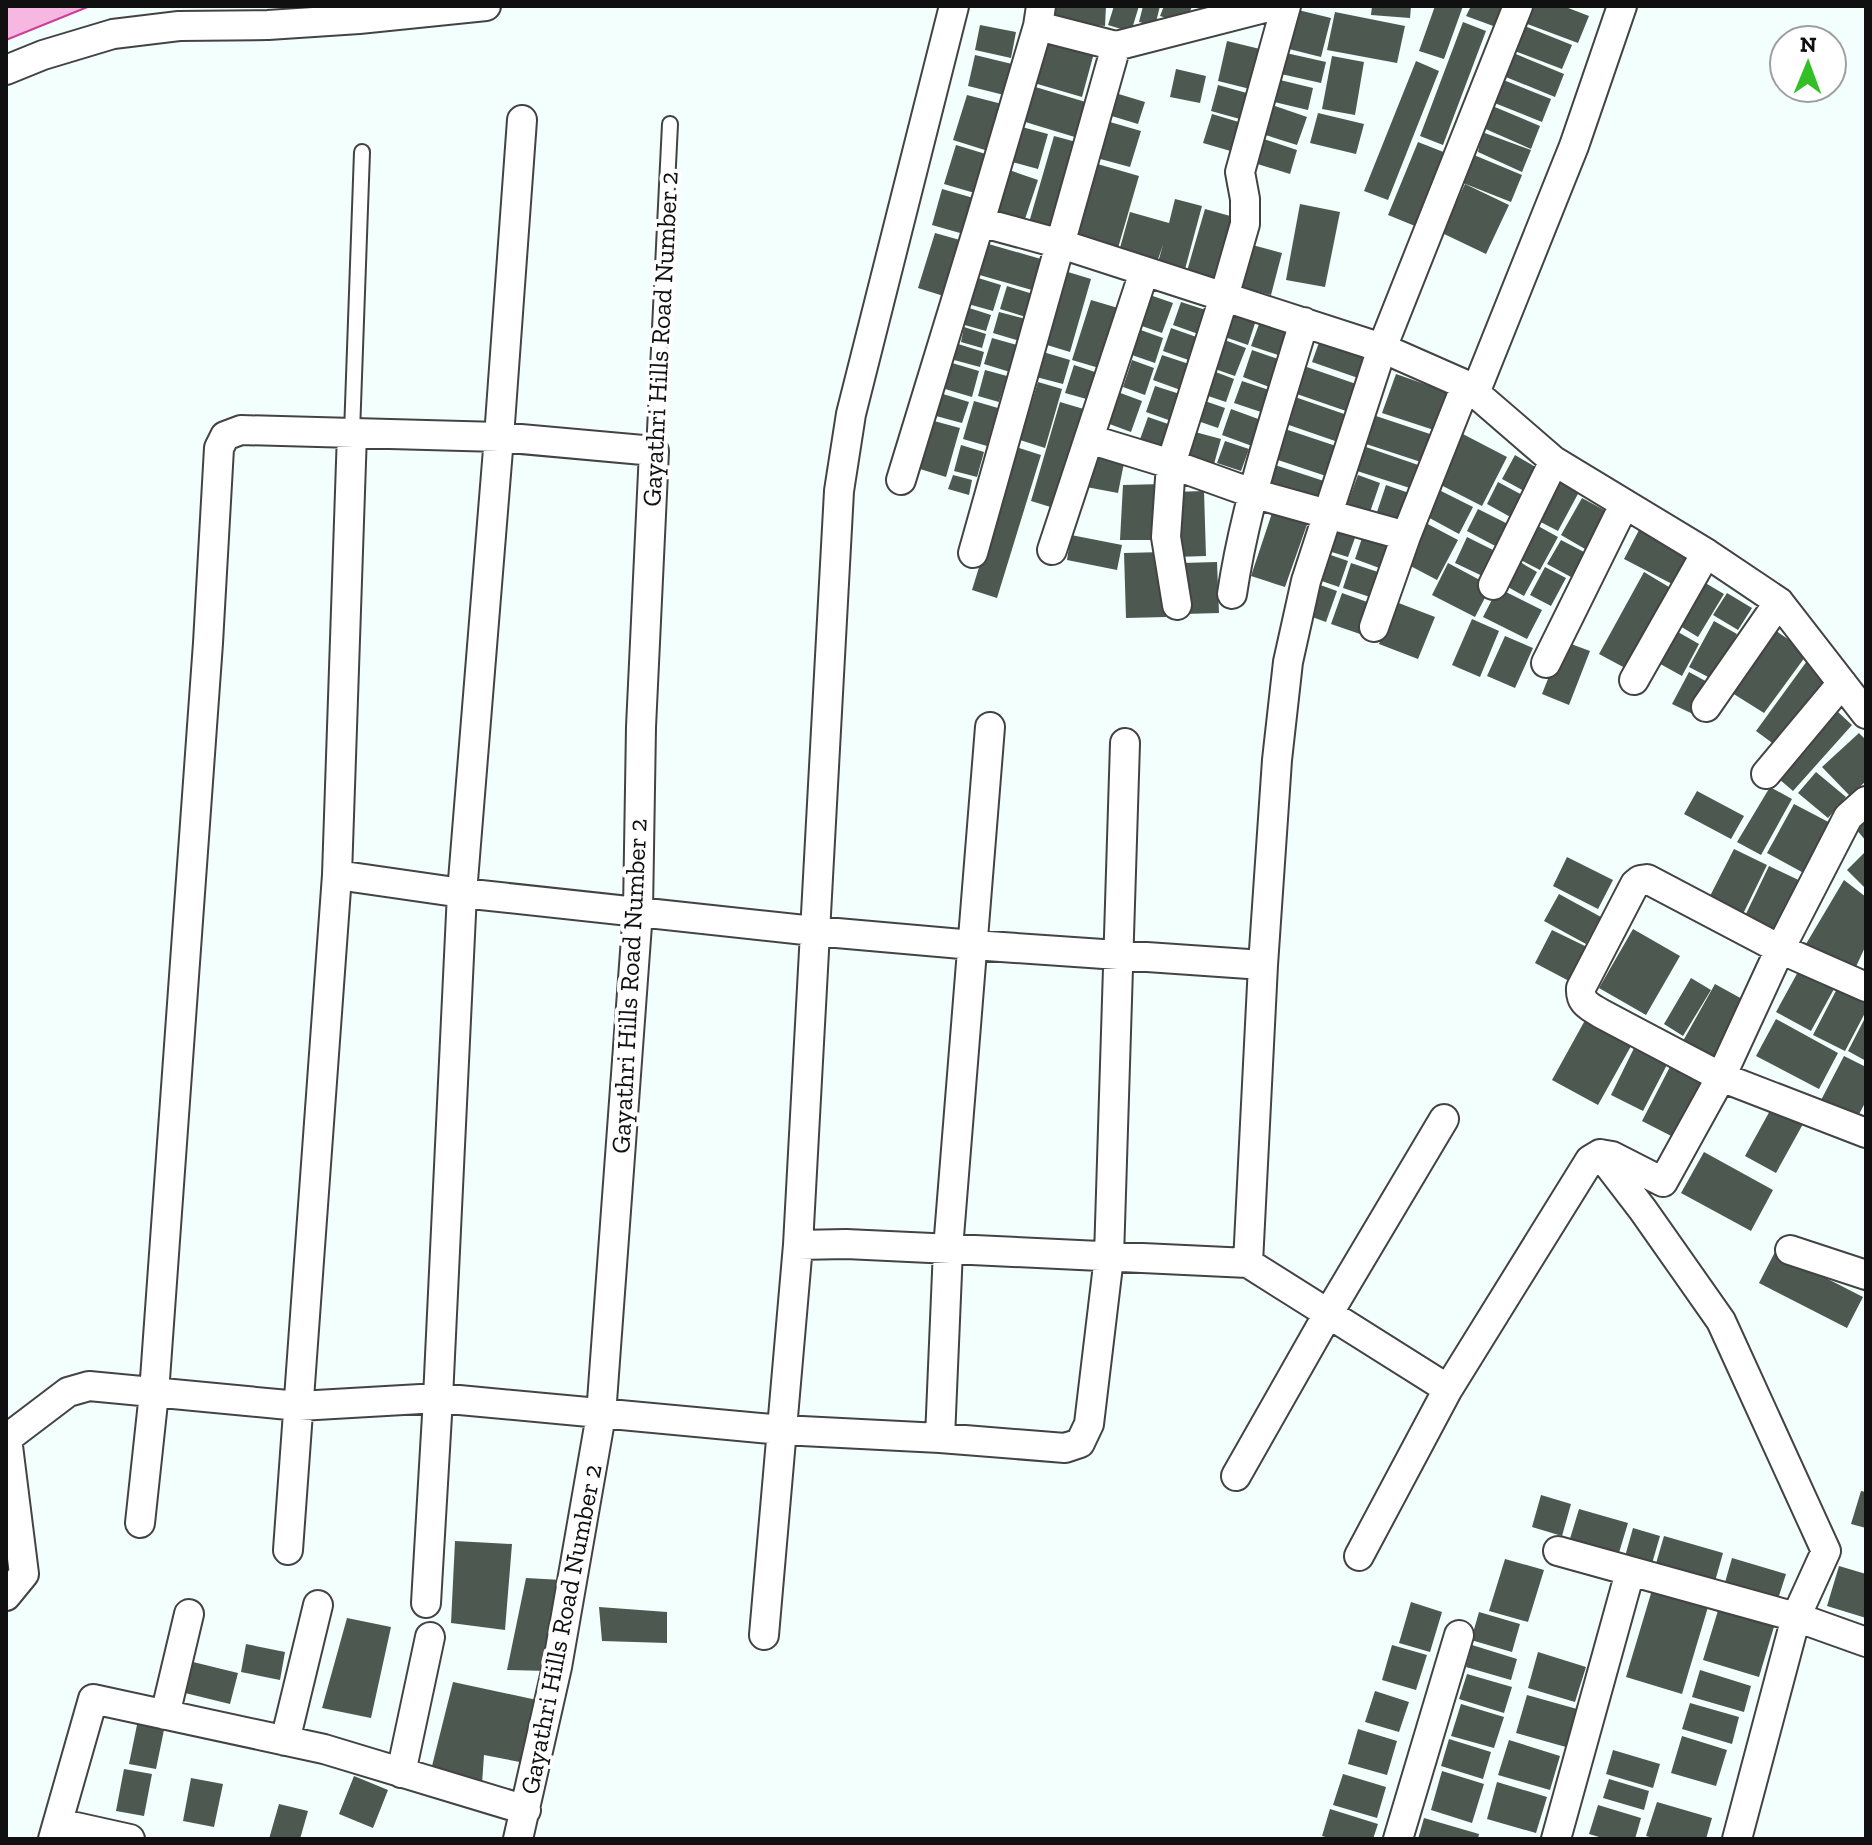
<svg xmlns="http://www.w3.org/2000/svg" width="1872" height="1845" font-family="'Zilla Slab',serif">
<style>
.water{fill:#f6b7e0;stroke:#cd3e98;stroke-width:2}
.building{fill:#4c5850}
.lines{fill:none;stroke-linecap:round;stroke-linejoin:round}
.lane-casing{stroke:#434343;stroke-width:18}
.street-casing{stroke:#434343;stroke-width:32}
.lane{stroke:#fff;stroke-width:14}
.street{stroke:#fff;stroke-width:28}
.labels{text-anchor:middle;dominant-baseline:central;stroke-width:8;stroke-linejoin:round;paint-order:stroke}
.street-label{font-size:26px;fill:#101010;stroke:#fff}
</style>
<rect width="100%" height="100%" fill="#f2fffc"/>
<!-- water -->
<path class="water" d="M6,6H90L6,40Z"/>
<!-- building -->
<path class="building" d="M1056,6H1106L1105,26L1055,22Z
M1114,6H1139L1131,32L1108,25Z
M1143,6H1160L1155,26L1139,22Z
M1164,6H1192L1186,24L1160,16Z
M1372,6H1411L1410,18L1371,15Z
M1435,6H1463L1444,59L1419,51Z
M1471,6H1505L1496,27L1466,16Z
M1528,6H1563L1589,16L1578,43L1522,22Z
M1294,9L1331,18L1321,57L1285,48Z
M1335,12L1405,26L1397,63L1327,50Z
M1463,22L1486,31L1443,145L1420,136Z
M980,25L1016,32L1011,58L975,50Z
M1522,25L1572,45L1562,69L1512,50Z
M1046,40L1094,53L1082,97L1034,83Z
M1227,41L1260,49L1250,89L1218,81Z
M1511,52L1564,74L1555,97L1501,75Z
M1286,53L1326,62L1321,83L1281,74Z
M975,55L1012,64L1004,95L968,86Z
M1332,56L1364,62L1355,115L1322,109Z
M1416,61L1439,71L1388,200L1364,191Z
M1176,69L1206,76L1200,103L1170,97Z
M1276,79L1313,88L1308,110L1270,101Z
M1501,79L1551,99L1542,122L1492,102Z
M1218,85L1254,95L1247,121L1211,111Z
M1032,86L1089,103L1078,138L1022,121Z
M1112,92L1145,102L1138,124L1105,114Z
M967,95L1002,104L988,151L953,140Z
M1269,104L1307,117L1297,145L1259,133Z
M1490,105L1540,126L1531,149L1481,127Z
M1318,113L1364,124L1356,154L1310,143Z
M1212,114L1242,123L1234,152L1203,143Z
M1103,120L1141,131L1130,167L1093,157Z
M1022,127L1048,134L1038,169L1012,162Z
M1482,132L1531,150L1522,172L1478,152Z
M1054,136L1080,143L1055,234L1028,226Z
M1258,137L1297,150L1290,174L1251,162Z
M1418,142L1446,153L1415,226L1388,215Z
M956,145L989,155L978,194L944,184Z
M1474,155L1522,175L1511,202L1463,183Z
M1094,163L1139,176L1118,248L1073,235Z
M1009,170L1038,180L1023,225L994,215Z
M1465,184L1509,205L1486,254L1442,233Z
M942,189L977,199L967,235L932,225Z
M1175,199L1202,206L1184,273L1157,266L1163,245L1156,265L1118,255L1130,212L1169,223Z
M1300,204L1340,212L1325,287L1286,280Z
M1205,209L1241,219L1223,282L1187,271Z
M935,233L967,242L950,298L918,288Z
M985,243L1041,259L1032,290L976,274Z
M1245,243L1282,253L1271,295L1234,285Z
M1068,272L1091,279L1070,352L1047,345Z
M975,277L1001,285L993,311L968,304Z
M1007,286L1033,294L1026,317L1000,309Z
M1147,294L1173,303L1162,333L1136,324Z
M1091,300L1118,308L1099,368L1072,360Z
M1181,302L1212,312L1204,336L1173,325Z
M966,307L991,315L986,331L961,324Z
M1232,309L1257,317L1248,345L1222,336Z
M999,312L1026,319L1020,341L993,333Z
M1262,316L1295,327L1284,357L1251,346Z
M964,327L986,334L982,348L961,342Z
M1171,328L1205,340L1197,363L1163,351Z
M1138,329L1163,338L1155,363L1129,354Z
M1322,334L1367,350L1358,378L1312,362Z
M992,338L1017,345L1010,372L984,364Z
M1222,339L1246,348L1235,376L1212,368Z
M958,344L984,352L980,367L954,360Z
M1252,350L1281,360L1272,388L1243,377Z
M1043,352L1070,360L1063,384L1036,377Z
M1162,355L1195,366L1186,392L1153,380Z
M1132,360L1154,368L1145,395L1123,387Z
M952,363L979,371L972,397L945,389Z
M1074,365L1098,373L1090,400L1065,393Z
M1301,365L1359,385L1349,412L1291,392Z
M985,370L1007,376L999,402L978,396Z
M1213,371L1234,379L1226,402L1205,395Z
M1396,374L1450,393L1437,431L1382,413Z
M1242,381L1269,390L1261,412L1234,403Z
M1038,382L1062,389L1045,448L1020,440Z
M1155,386L1186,396L1177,423L1146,412Z
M1115,391L1142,401L1131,432L1104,422Z
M943,394L969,402L962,423L936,416Z
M1295,397L1347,415L1338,442L1286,424Z
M1202,400L1225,408L1218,428L1195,420Z
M974,401L998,408L987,446L963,439Z
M1060,402L1087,410L1057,509L1031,501Z
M1231,409L1261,420L1252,446L1222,435Z
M1373,415L1433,435L1424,463L1363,443Z
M1148,417L1174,426L1164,453L1138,445Z
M934,421L960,428L946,477L920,469Z
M1285,429L1339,447L1329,477L1275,459Z
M1195,432L1221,439L1214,464L1189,457Z
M1459,432L1507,457L1482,506L1433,481Z
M1225,441L1249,449L1241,471L1217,463Z
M961,445L984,452L977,477L954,471Z
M1016,447L1041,455L997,598L972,590Z
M1366,447L1424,467L1416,490L1357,471Z
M1088,451L1125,458L1118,493L1081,486Z
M1515,455L1539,469L1526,492L1502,479Z
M1275,465L1330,483L1322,507L1268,488Z
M953,475L972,480L969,495L948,489Z
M1358,475L1380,483L1369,515L1346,507Z
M1552,478L1579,492L1558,531L1531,517Z
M1498,482L1526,497L1514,519L1487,504Z
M1163,484V540H1120L1123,485Z
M1386,485L1409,493L1399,523L1376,515Z
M1437,489L1473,507L1459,534L1424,515Z
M1204,491L1206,556L1175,557L1173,492Z
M1582,498L1606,511L1585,549L1561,535Z
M1275,504L1310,516L1285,587L1251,576Z
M1478,509L1510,525L1499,548L1467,531Z
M1336,519L1359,527L1348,557L1325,550Z
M1422,521L1458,540L1437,580L1401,561Z
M1529,521L1558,537L1540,570L1511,555Z
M1366,526L1394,536L1382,569L1355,559Z
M1639,530L1690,556L1674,585L1624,559Z
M1071,535L1122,545L1117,570L1067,560Z
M1467,537L1505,556L1493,581L1455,563Z
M1561,540L1584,552L1571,577L1547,564Z
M1164,552L1166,617L1126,618L1124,553Z
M1322,552L1348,561L1339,587L1313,578Z
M1513,558L1537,572L1524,596L1499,582Z
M1217,562L1219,613L1184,614L1182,563Z
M1351,563L1378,572L1370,597L1343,588Z
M1448,563L1491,586L1475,617L1432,595Z
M1545,567L1566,578L1551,606L1530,595Z
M1644,572L1669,587L1625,668L1599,654Z
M1702,581L1724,594L1698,637L1675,623Z
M1312,582L1337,591L1326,622L1301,613Z
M1498,588L1542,610L1527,639L1483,617Z
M1342,593L1370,603L1360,634L1331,624Z
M1727,593L1752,608L1738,630L1713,615Z
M1396,602L1435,617L1418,659L1379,644Z
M1472,619L1499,631L1480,677L1452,665Z
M1714,621L1737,634L1712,679L1689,667Z
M1671,628L1699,644L1682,676L1653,660Z
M1772,628L1808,653L1764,713L1729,691Z
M1505,636L1533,648L1515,688L1487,676Z
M1563,641L1590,651L1569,705L1542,694Z
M1807,661L1827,676L1775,745L1756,731Z
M1689,672L1711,684L1695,715L1672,704Z
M1838,712L1852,725L1793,791L1779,779Z
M1859,733L1866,740V781L1850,796L1822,767Z
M1816,772L1846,797L1828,818L1798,793Z
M1770,787L1792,799L1761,855L1737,842Z
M1697,791L1744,816L1731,839L1684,814Z
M1794,804L1838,827L1811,877L1767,853Z
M1866,810V841L1850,822Z
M1734,849L1767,865L1743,914L1709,898Z
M1864,853L1866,856V889L1847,870Z
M1567,857L1613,880L1598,909L1553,886Z
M1769,866L1807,884L1784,934L1745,916Z
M1844,880L1866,897V945L1854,971L1806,944Z
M1559,894L1601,917L1586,944L1544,921Z
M1633,929L1680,956L1646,1015L1599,988Z
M1552,930L1587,947L1569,981L1535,963Z
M1799,970L1834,989L1811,1031L1776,1012Z
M1691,978L1711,990L1683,1036L1664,1024Z
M1840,983L1866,997V1011L1845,1051L1813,1035Z
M1715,984L1753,1005L1720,1062L1683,1041Z
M1589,1013L1635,1039L1598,1105L1552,1080Z
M1866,1016V1061L1848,1051Z
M1776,1019L1838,1053L1819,1089L1756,1056Z
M1638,1040L1671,1057L1643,1111L1611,1095Z
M1844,1056L1866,1067V1101L1855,1122L1819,1104Z
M1674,1059L1712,1079L1679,1140L1642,1121Z
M1772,1107L1803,1124L1776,1173L1745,1156Z
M1704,1152L1773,1190L1751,1231L1681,1193Z
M1775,1252L1863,1297L1847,1328L1759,1283Z
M1861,1491L1866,1492V1528L1851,1524Z
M1541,1495L1571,1504L1562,1536L1532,1527Z
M1579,1509L1628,1523L1618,1556L1569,1542Z
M1633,1528L1660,1536L1651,1567L1624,1560Z
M1664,1536L1723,1553L1714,1585L1655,1567Z
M455,1541L512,1544L505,1630L451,1623Z
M1732,1558L1786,1574L1777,1602L1724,1586Z
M1505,1559L1544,1570L1528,1622L1489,1611Z
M1839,1566L1866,1574V1618L1827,1606Z
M526,1578L562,1580L549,1671L507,1670Z
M1652,1590L1708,1607L1682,1694L1626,1677Z
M1411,1602L1442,1612L1430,1652L1399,1643Z
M1720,1604L1776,1620L1759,1677L1703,1660Z
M599,1607L667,1612V1643L602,1641Z
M1479,1612L1520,1624L1512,1652L1471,1640Z
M347,1618L391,1627L371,1718L322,1708Z
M246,1644L285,1652L280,1680L241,1672Z
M1392,1645L1427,1655L1416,1690L1382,1680Z
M1472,1645L1517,1659L1511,1680L1466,1667Z
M1538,1652L1586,1667L1575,1702L1528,1688Z
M189,1661L238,1673L230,1704L181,1692Z
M1700,1670L1751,1686L1744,1712L1692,1697Z
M1467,1674L1512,1687L1504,1713L1459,1699Z
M453,1682L537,1700L525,1763L484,1755L482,1784L432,1766Z
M1375,1691L1409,1702L1399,1732L1365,1722Z
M1527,1695L1577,1709L1566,1747L1516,1733Z
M1690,1703L1739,1717L1732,1744L1682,1729Z
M1461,1704L1504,1717L1494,1748L1451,1736Z
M138,1720L165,1725L156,1769L129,1764Z
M1358,1729L1397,1741L1387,1775L1348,1764Z
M1682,1736L1727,1750L1716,1786L1671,1773Z
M1449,1739L1491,1752L1483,1779L1441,1766Z
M1509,1740L1560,1756L1550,1790L1498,1775Z
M1613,1750L1660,1764L1653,1788L1606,1774Z
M124,1769L152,1774L144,1816L116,1811Z
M1442,1771L1484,1784L1472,1823L1431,1810Z
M1343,1774L1386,1787L1377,1818L1333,1805Z
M354,1776L388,1790L373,1828L339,1814Z
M191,1778L223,1784L214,1827L183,1821Z
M1609,1779L1649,1791L1644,1810L1603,1798Z
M1497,1782L1547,1797L1536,1833L1487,1819Z
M1657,1802L1712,1818L1706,1839H1657L1646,1836Z
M279,1804L308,1811L300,1839H269Z
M1598,1805L1641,1818L1635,1839H1606L1589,1834Z
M1330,1809L1378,1824L1373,1839H1333L1322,1836Z
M1424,1818L1479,1834L1478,1839H1418Z"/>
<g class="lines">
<!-- lane casing -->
<g class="lane-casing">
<path id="lane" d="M352,433L362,152
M654,451L670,124"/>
</g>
<!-- street casing -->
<g class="street-casing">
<path id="street" d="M954,6L851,414L839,491L798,1245L846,1244L1248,1263L1263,965L1277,760L1288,662L1306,581L1382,348L1518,6
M1038,26L1116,46L1272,6
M6,70L43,55L113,34L179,26L268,25L359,19L486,6
M980,222L1061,244L1382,348L1466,385L1554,461L1706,553L1779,602L1866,714
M1475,393L1574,146L1622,6
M1089,439L1171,464L1252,493L1406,536
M901,480L980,222L1038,26L1041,6
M1052,550L1144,272
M973,553L1116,46
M1493,585L1554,461
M1232,594C1246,501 1277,412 1304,322
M1177,605L1166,537L1171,464L1224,297L1245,224V199L1240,172L1286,6
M1374,627L1406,536L1466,385
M1546,663L1624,505
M1634,680L1706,553
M1706,707L1779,602
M1766,774L1842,683
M337,875L462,893L814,931L973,945L1263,965
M1866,987L1780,949L1647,879L1640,880L1635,884L1581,988C1580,1003 1589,1006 1600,1013L1721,1077L1866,1133
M1600,1154L1643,1210L1721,1321L1826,1551L1796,1617L1737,1839
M1790,1250L1866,1275
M1248,1263L1448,1389
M940,1438L948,1249L990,727
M6,1439L68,1392L89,1386L299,1406L438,1398L782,1430L940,1438L1065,1448L1080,1443L1089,1424L1109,1257L1125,743
M1236,1476L1328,1314L1444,1119
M140,1523L154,1393L208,643L219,448L225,436L241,430L499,437L654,451L641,727L638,911L601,1415L557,1667L518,1839
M288,1550L337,875L352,433
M1558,1551L1796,1617L1866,1642
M1359,1556L1448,1389L1590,1160L1600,1154L1612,1156L1663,1182L1721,1077L1780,949L1848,817L1866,801
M6,1596L24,1574L7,1438
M426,1603L438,1398L462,893L499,437L522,120
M764,1635L798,1245
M165,1715L189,1614
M285,1741L318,1605
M401,1773L430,1637
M58,1823L130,1839
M53,1839L93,1699L324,1749L526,1810
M1398,1839L1459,1635
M1556,1839L1630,1572"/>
</g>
<!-- lane -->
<use href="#lane" class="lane"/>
<!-- street -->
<use href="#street" class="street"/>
</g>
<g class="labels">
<!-- street labels -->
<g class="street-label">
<text transform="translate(660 339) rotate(-87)">Gayathri Hills Road Number 2</text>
<text transform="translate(629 986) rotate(-87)">Gayathri Hills Road Number 2</text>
<text transform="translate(561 1629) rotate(-79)">Gayathri Hills Road Number 2</text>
</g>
</g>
<!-- border -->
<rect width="1872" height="1845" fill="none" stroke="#101010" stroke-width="16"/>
<!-- north arrow -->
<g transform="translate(1808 64) rotate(1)"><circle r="38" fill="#ffffff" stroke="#9f9f9f" stroke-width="2"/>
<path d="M0-6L14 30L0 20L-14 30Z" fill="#33c027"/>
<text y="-12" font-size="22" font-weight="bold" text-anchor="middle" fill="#101010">N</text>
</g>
</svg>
